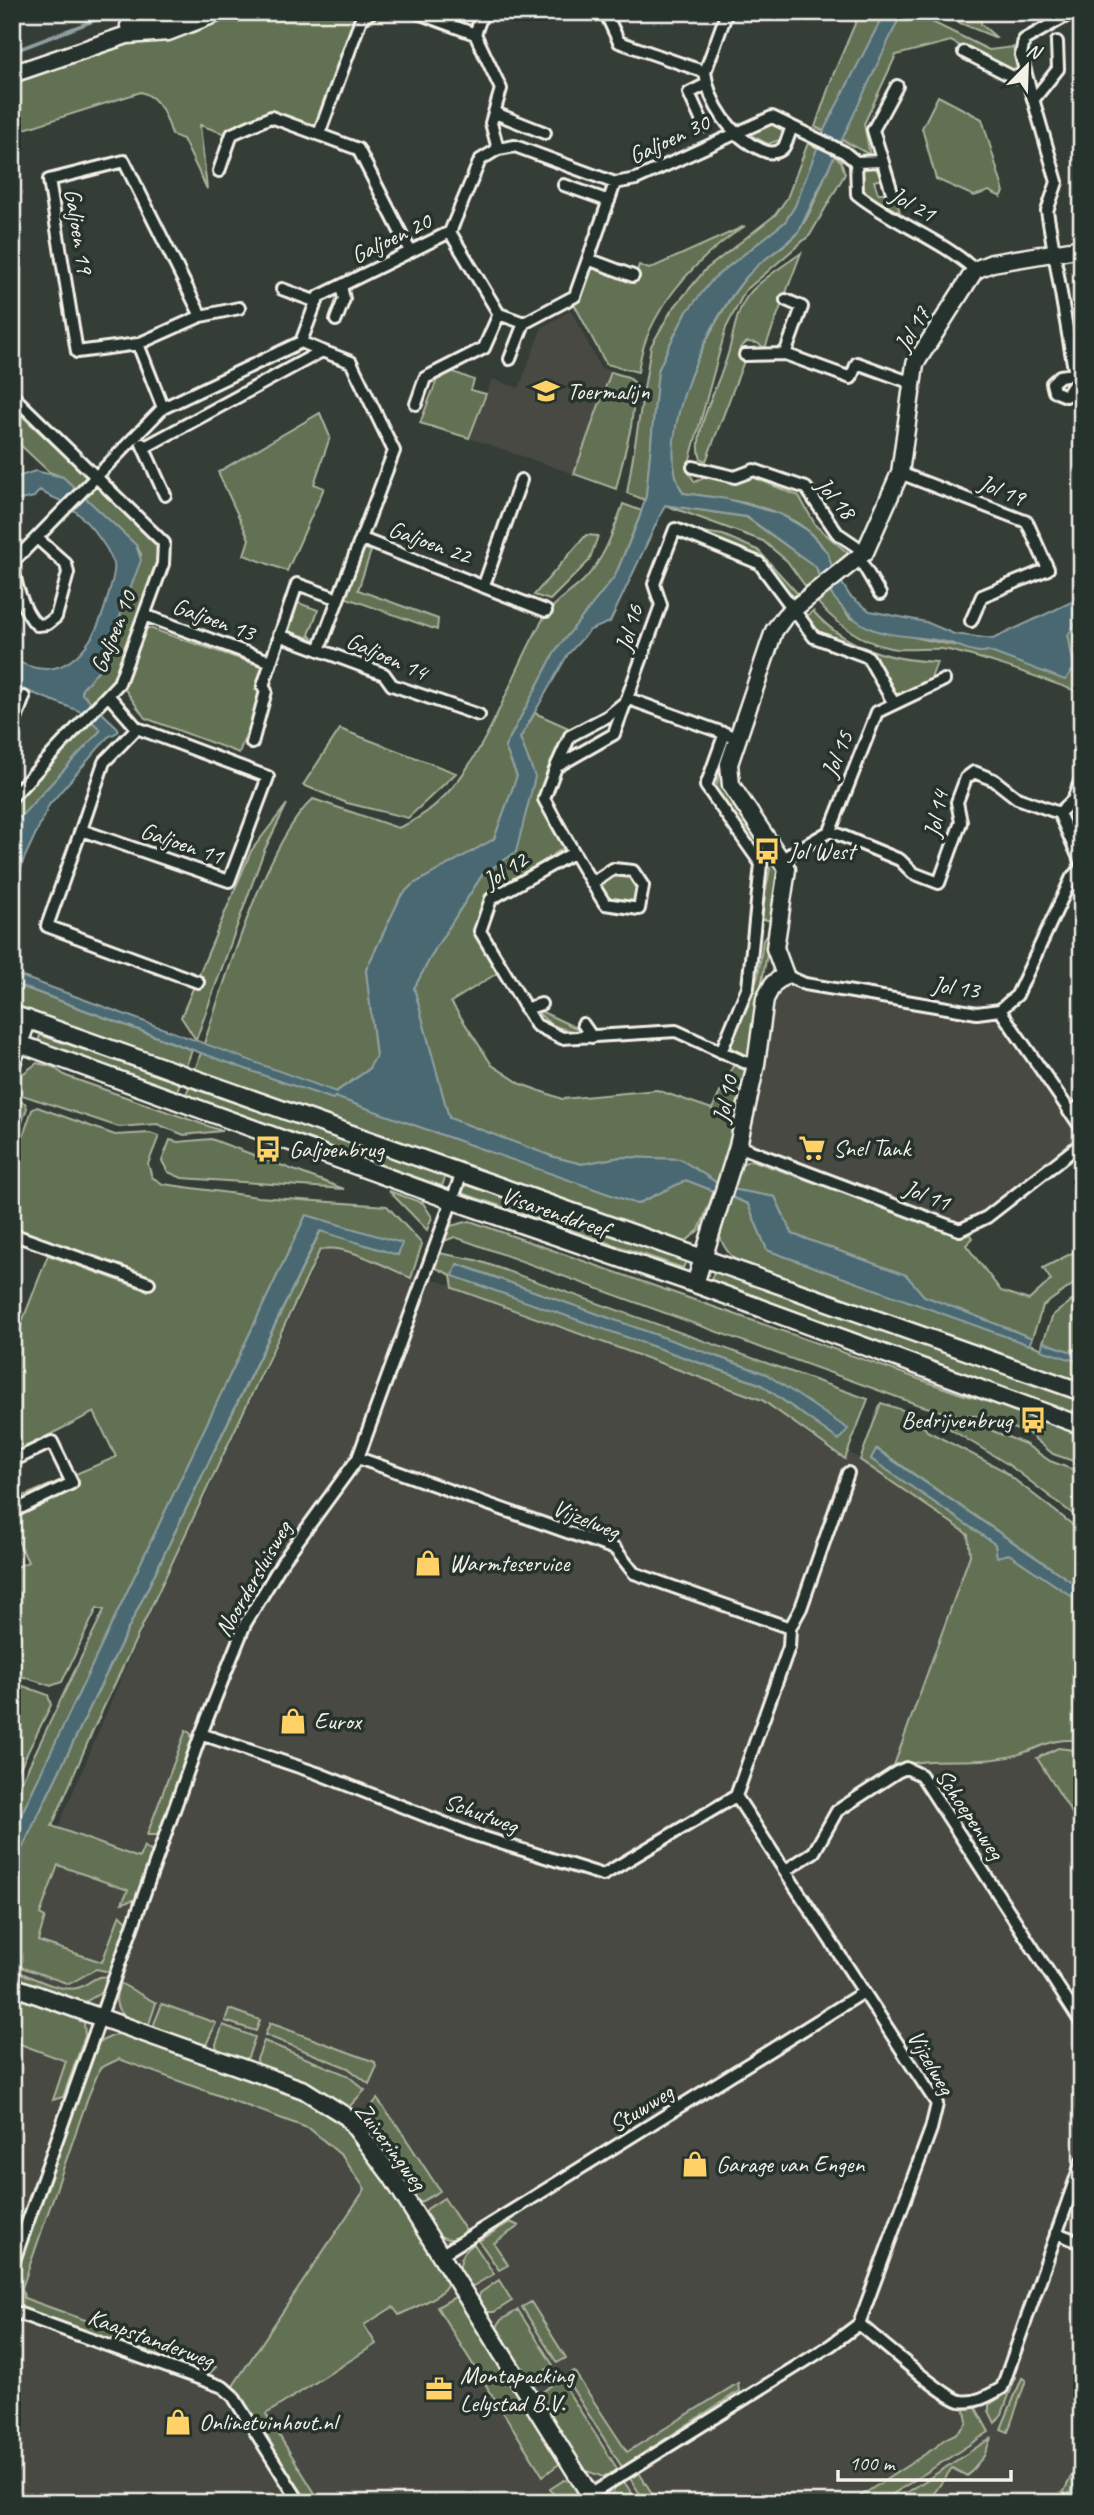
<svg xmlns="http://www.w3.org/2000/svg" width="1094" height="2515" font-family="Caveat,sans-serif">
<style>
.built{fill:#474943}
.green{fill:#627152;stroke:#abb19d;stroke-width:2;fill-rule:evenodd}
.water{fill:#4a6871;stroke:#8e9fa1;stroke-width:2}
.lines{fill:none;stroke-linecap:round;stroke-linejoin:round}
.stream{stroke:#8e9fa1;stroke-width:3.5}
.street-casing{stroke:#f4f1e8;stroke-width:16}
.secondary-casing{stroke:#f4f1e8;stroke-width:21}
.street{stroke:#26332d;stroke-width:10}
.secondary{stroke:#26332d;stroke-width:16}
.labels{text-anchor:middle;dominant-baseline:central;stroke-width:7;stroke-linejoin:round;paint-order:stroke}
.street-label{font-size:24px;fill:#f4f1e8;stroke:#26332d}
.poi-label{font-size:24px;fill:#f4f1e8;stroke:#26332d;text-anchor:start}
</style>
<rect width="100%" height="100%" fill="#353d37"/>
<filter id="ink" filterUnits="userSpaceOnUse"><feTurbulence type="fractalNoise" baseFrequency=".0143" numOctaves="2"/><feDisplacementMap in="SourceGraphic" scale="14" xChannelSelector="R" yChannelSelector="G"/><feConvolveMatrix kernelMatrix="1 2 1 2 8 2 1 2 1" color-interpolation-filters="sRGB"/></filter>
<g filter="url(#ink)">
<!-- built -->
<path class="built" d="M571,310L600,367L611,372L574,474L469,438L492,379L519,388L542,327Z
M768,979L1001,1011L1082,1119V1144L965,1231L738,1146Z
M326,1242L759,1392L977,1537L1065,1727L1082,1732V2503H12V1920L26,1903L138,1638Z"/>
<!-- green -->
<path class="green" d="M223,12H362L355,16L316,130L272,113L228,135L200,125L207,189L183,139L172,135C167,118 160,97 141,92L12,133V84Z
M860,12H885L824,131L815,127L833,75Z
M902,12H912L989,50L1013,47L1018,72L1012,74L951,41L896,55L864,124L870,155L841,139Z
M959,12H982L981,24L997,38L955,21Z
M938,96L982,119L1004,192L1001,197L989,191L974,196L936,179L922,128Z
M774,120L784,126L780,140L768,144L746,133Z
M808,143L818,148L795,206L785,222L714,278L686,313L669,346L658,371L646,496L645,500L627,493L651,346L671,311L705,270L775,215L787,198Z
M834,156L841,161L845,174L810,235L745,291L726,328L687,470L695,482L712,474H745L799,496L816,526L848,553L832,567C816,508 733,500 683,493C648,438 713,314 752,270C765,256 784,249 797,233C813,212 822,180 834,156Z
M875,167L882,179L874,181L878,193H895L900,213L859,190L861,170Z
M745,226C696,258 645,312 638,372L606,364L573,302L591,263L634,279L639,265L649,269Z
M801,253L765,348L757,343L747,342L740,348L744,361L706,461L701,459C691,435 718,385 726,360C734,338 734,313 749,294C762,278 785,265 801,253Z
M446,369L474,380L471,390L486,394L469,438L420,423L440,372Z
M611,372L628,377L636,384L631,427L616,489L574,474Z
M12,407L155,539L158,557L113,680L91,702L82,694V689L101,667L141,554L136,545L63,477L49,472L12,437Z
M320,413L330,437L314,484L324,488L287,571L244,555L249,539L218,472Z
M623,504L642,511L615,576L556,650L505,747L517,776L494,839L412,885L401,896L366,970L376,1056L368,1070L331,1095L637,1204L686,1180L714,1191L699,1230L683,1244L195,1070C219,1002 263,844 313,799L398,828C480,795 502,686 545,616C554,602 572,592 584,580C605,558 613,532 623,504Z
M665,505L746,517L816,567L819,577L806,587L787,561L763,541Z
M678,528L723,535L758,550L798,594L792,599L759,558Z
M586,535L598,536L589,561L550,600L534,595Z
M362,547L371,551L358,590L438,619L437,630L344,597Z
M828,589L850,618L922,639L1074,668L1068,635L1082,614V690L1076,691C1034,676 992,660 948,650C929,646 909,652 890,648C861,642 832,621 815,599Z
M293,601L318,610L309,635L317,641L284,629Z
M813,611C844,647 891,660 937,662L930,681L894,697L862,650L809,628L805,618Z
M146,627L264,667L255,690L262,693L239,753L145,718L124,688Z
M535,713L571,729L540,803L565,847L489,897L475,931L499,972L451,1002L492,1065L521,1084L562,1099L657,1090L712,1109L734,1064L745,1070L730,1150L717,1183L680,1159L621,1157L582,1164L554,1157L449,1118L414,988L435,949L482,875L494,867L532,769L520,738Z
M92,721L101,730L12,826V806Z
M340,729L456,773L408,818L347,803L303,785Z
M722,767L726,786L780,870L772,921L763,919L761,916L770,869L715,790Z
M287,804L264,851L196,1040L181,1017L251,851Z
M616,872L628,875L639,891L634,907L610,903L599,884Z
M770,933L768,949L748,1056L729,1047L758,977L763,940Z
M12,983L192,1050L186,1066L12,1005Z
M536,1009L587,1033C565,1030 548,1028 536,1009Z
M40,1035L180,1082L177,1092L38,1042Z
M37,1063L53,1067L66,1076L222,1131L184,1135L157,1124L119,1127L13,1092L21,1075Z
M189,1087L446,1175L442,1186L185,1097Z
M12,1098L25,1103L27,1108L12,1151Z
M37,1107L115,1135L150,1133L159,1136L148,1164L152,1177L163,1184L258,1197L387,1206L422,1244L411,1278C388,1268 342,1242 320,1250L93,1730L52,1826L139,1858L144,1846L152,1852L137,1899L122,1903L128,1890L58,1865L40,1914L45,1917L38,1941L102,1962L120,1914L128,1922L111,1972L96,1969L69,1984L12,1964V1869L321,1230L398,1255L401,1244L306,1215L12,1834V1801L104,1610L97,1608L62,1682L51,1686L12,1673V1569L28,1562C19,1542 6,1522 14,1500L116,1457L94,1412L12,1454V1348L48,1255L148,1291L153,1279L12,1228V1168L32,1110Z
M211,1139L344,1189L182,1178L168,1172L162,1161L170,1140L178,1142Z
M751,1160L965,1236L970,1234L973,1238L966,1245L1001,1291L1029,1300L1051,1280L1043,1268L1082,1248V1278L1043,1306L1032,1338L924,1296L906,1275L792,1234L775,1197L731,1189L739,1165Z
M466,1182L687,1259L683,1268L462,1193Z
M389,1191L423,1203L432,1217L427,1230Z
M729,1196L748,1204L767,1250L1082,1363V1386L738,1263C712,1237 718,1229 729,1196Z
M470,1221L964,1395L1007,1406L1082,1436V1464L1053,1454L1029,1434L979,1416L955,1415L919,1405L455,1237L444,1241L450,1226Z
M439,1253L476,1260L868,1399L845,1459L762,1400L453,1288L451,1275L434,1267ZM458,1264L766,1374L839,1440L760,1384L454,1276Z
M715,1271L1082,1401V1416L714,1286L710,1280Z
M1082,1293V1349L1069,1351L1043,1342L1053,1315Z
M881,1403L915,1414L927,1431L1001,1469L1082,1532V1589L877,1449L871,1459L995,1544L997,1556L1009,1554L1082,1603V1705L1076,1710L1082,1713V1741C1049,1736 1038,1751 1008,1757C969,1765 930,1755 893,1768L970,1555L968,1535L962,1530L860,1460Z
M937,1421L960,1429L983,1427L1025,1444L1050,1461L1082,1473V1521L1009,1465Z
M12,1682L48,1695L51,1705L12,1784Z
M186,1730L191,1734L192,1743L161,1831L159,1835H147Z
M1058,1748L1082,1751V1829L1037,1758Z
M12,1969C30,1976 59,1992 77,1988C90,1985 94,1974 108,1977L104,1991L85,2002L12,1978Z
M120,1983L156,2003L149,2024L144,2027C122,2017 109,2008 120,1983Z
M12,1996L84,2022L85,2036L63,2097L53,2100L66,2061L12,2041Z
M162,2004L216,2023L206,2045L200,2047L156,2030L154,2024Z
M229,2009L260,2020L256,2031L225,2021Z
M270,2023L375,2062L376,2068L369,2084L348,2068L265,2035Z
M223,2025L255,2037L248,2057L240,2062L217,2051L216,2044Z
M119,2033L296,2094C371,2130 406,2212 449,2280C445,2297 414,2307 399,2315L393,2307L364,2325L376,2344L266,2414L321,2503H309L233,2386L365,2189L342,2156L310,2129L119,2059L100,2068L88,2097L22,2288L24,2298L216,2367L209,2374L14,2305L12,2277L99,2042Z
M264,2041L347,2075L365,2090L348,2108L258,2066L257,2059Z
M377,2099L397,2125L440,2191L421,2202L414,2200L363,2125L365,2115Z
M444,2198L468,2234C445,2247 435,2234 424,2216L427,2209Z
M510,2222L519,2226L494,2243L508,2265L499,2270L479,2241Z
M474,2244L494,2274L473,2286C453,2277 458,2254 474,2244Z
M499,2280L512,2301L494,2312H486L478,2301L480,2293Z
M457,2296L463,2300L560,2457L559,2464L543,2476L437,2307Z
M531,2302L566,2358L557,2363L522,2307Z
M518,2310L553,2365L535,2377L525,2373L497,2327L501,2320Z
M574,2371L627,2452L738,2383L739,2391L622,2467L565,2377Z
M1016,2376L1002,2414L995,2423L989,2411V2405L1004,2395Z
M1022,2378L1026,2380L1008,2432L1001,2429Z
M560,2379L618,2470L603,2477L584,2470L540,2400L541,2393Z
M969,2406L976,2408L989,2432L879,2503H850L936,2447C947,2433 957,2439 967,2422L965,2410Z
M991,2438L984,2456L967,2476L952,2468L927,2503H891Z
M1082,2455V2470L1066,2503H1058Z
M638,2471L658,2503H646L629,2477Z
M564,2480L575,2482L588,2503H559L550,2489Z
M623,2480L638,2503H608L615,2487Z"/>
<!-- water -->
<path class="water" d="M885,12H902L799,231C785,246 768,255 754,269C713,308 649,440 683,493L727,499L780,514L807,530L828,553L832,567L850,596L870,611L926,622L954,634L993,639L1080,598L1082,614L1068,635L1074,668L1065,680L988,651C974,655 960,645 947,642C898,631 870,644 835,599C827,589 820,580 816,567L747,517L665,505L610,622L590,630L568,654L520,738L535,777L516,852L482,875L435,949L414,988L449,1118L554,1157L582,1164L621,1157L680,1159L717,1183L714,1191L686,1180L637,1204L335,1097L333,1099C225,1064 119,1022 12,983V973L336,1092L368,1070L376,1056L366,970L401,896L412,885L494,839L517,776L505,747L556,650L615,576L639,519L646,496L658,371L669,346L686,313L714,278L785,222L795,206L825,128Z
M35,471L63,477L136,545L141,560L101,667L82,689V694L118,728V732L108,737L49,805L23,861L12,904V826L101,730L82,712L12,685V658C65,691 96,643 108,596C110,587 116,573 114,564C107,544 79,509 59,500C51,496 47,496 40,490L34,497L12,502V479Z
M731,1189L775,1197L792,1234L906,1275L924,1296L1032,1338L1029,1345L767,1250L748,1204L729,1196Z
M306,1215L402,1243L398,1255L320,1231L12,1869V1834Z
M457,1264L766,1374L848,1429L839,1440L760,1384L453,1276Z
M1043,1342L1069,1351L1082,1349V1363L1041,1350Z
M876,1449L1082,1589V1603L1009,1554L997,1557L995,1544L871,1459Z
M1082,2470V2494L1078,2503H1066Z"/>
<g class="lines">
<!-- stream -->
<path class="stream" d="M12,52L116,12"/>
<!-- street casing -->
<g class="street-casing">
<path id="street" d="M605,12L619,42L705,72C709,104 731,137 762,150C768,153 777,154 783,148C787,143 789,133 792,127
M475,34L483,12
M964,52L1011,76L1027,78L1057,182L1047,211L1076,381L1066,396L1054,391L1052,383L1060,376L1074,374
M705,72L727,12
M1027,78L1021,55L1024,40L1073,12
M1034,99L1058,69L1057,42
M495,113L545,133
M704,126L689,93L707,84
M319,134L361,19L372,12
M498,149L515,146L615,183L636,179L772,117L844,152L856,162L881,161
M856,162L857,194C893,223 939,238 975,270
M219,171L232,134L271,117L358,149L410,251
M564,185L609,201
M892,192L873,130L897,86
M588,259L633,276
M282,289L317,302
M499,314L524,323
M201,316L239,308
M336,320L344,299L341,286
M138,344L77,352L49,180L124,161L201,316L138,344L163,408
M785,354L802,307L786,300
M745,355L785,354L851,378L857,363L912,383
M510,359L524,323L575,296L615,183
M12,395L164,543L163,564L119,683L12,797
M416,404L425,378L484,348L499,314L450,232
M142,444L165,495
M145,447L322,351L301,342
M693,467L735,477L754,470L806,488L837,533L865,552
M900,473L1027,522L1048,569L982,596L971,621
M37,538L66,564L68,573L56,617L47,624L37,625C24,613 11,577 15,560L163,408L301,342L318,297L450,232L480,160L498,149L491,123L501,89L475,34L415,12
M362,539L546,611
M859,558L880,594
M484,585L521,480
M144,615L269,661
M279,635L384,674L392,685L479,715
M319,650L394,451L351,362L322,351
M108,695L137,728L268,777L229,881L81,830L104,762L137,728
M12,730L24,697
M252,743L266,691L263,686L297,584L331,596
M556,767L570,736L608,716L629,699L729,735
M1059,813L1082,865
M81,830L47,926L198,982
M830,831L900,860L913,873L939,883L961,822L957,802L966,778L974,772L994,780L1017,798L1059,813L1073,800L1082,776
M573,853L491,899L480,931L536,1025L562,1038L676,1031L744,1062L756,1064
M782,859L830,831L877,712L944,680
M592,883L613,869L633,871L643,886L639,909L605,904C583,870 563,834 544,799L556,767L614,734L661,605L654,584L675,529L759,563L814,637L868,657L893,702
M785,975L805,984L977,1013L1000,1010L1017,995L1072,877L1082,867
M526,1009L541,1004
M1000,1010L1082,1129
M583,1024L592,1037
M721,1052L748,987L761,864L706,786L725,733
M1069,1112L1082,1105
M738,1146L960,1230L987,1217L1082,1143
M12,1234L149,1283
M358,1458L615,1549L634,1573L790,1628
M12,1461L52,1442L72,1483L12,1512
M201,1734L317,1773L472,1834L603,1875L736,1796
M786,1870L814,1852L837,1811L897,1772L906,1768L921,1775L1082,2024
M1056,2233L1082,2243
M439,2256L864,1992
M12,2266L201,1734L245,1624L283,1561L358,1458L462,1173
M12,2311L223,2387L233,2396L300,2503
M859,2324C878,2339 942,2396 960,2401C975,2404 990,2395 1002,2388L1082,2161
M590,2495L831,2345L859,2324L931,2129L937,2104L736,1796L789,1647L790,1628L801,1608L848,1473"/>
</g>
<!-- secondary casing -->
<g class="secondary-casing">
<path id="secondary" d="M129,26L164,20L184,12
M12,74L127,35L168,32L220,12
M12,1014L1082,1392
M12,1041L453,1201L695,1284L1082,1426
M12,1063L28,1019
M695,1284L738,1146L756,1064L765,999L773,984L785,975L775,948L787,869L731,785L729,764L774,631L785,616L865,552L900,473L915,364L975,270L992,263L1082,248
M12,1986L304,2090L347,2117L392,2177L595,2503"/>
</g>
<!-- street -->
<use href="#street" class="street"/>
<!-- secondary -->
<use href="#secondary" class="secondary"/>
</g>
</g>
<!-- icons -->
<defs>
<g id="school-bare" transform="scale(2.1)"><path d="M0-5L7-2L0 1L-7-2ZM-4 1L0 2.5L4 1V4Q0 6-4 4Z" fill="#ffd166" stroke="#26332d" stroke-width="2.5" paint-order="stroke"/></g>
<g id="bus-bare" transform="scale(2.1)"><path d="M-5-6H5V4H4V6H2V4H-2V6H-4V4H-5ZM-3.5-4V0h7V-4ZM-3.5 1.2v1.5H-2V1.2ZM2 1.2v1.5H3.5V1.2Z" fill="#ffd166" stroke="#26332d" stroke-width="2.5" paint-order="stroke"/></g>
<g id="supermarket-bare" transform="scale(2.1)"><path d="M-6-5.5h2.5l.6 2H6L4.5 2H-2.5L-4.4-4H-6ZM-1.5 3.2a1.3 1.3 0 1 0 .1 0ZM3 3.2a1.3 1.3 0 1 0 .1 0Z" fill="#ffd166" stroke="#26332d" stroke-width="2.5" paint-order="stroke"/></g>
<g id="shop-bare" transform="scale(2.1)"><path d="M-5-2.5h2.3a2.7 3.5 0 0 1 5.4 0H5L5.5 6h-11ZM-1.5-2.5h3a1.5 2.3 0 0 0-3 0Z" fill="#ffd166" stroke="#26332d" stroke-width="2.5" paint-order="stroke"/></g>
<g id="office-bare" transform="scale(2.1)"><path d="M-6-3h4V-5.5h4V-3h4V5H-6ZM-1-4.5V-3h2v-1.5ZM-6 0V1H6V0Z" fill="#ffd166" stroke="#26332d" stroke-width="2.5" paint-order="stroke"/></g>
</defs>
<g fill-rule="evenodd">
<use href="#school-bare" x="546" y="391"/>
<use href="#bus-bare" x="767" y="851"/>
<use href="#supermarket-bare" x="812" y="1148"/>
<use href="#bus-bare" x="268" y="1149"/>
<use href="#bus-bare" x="1033" y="1420"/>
<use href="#shop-bare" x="428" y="1563"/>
<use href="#shop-bare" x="293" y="1721"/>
<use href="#shop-bare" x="695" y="2164"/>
<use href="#office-bare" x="439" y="2389"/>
<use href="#shop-bare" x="178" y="2422"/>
</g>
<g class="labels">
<!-- street labels -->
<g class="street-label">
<text transform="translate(669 139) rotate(-25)">Galjoen 30</text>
<text transform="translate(913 204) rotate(29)">Jol 21</text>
<text transform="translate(79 231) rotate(81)">Galjoen 19</text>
<text transform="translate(391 238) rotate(-26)">Galjoen 20</text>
<text transform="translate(912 329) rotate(-60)">Jol 17</text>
<text transform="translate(1002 490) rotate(22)">Jol 19</text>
<text transform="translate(836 498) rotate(49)">Jol 18</text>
<text transform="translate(430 542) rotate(20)">Galjoen 22</text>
<text transform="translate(214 619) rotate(20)">Galjoen 13</text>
<text transform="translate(629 628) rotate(-74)">Jol 16</text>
<text transform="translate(113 632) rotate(-68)">Galjoen 10</text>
<text transform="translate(387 656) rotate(24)">Galjoen 14</text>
<text transform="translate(837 754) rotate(-68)">Jol 15</text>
<text transform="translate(936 814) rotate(-79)">Jol 14</text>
<text transform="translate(182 843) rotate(19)">Galjoen 11</text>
<text transform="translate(505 870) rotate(-33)">Jol 12</text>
<text transform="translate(956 987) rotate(8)">Jol 13</text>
<text transform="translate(725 1099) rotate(-78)">Jol 10</text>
<text transform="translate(927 1195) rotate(21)">Jol 11</text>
<text transform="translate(555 1212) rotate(19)">Visarenddreef</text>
<text transform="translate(586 1519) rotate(22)">Vijzelweg</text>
<text transform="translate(253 1579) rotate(-60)">Noordersluisweg</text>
<text transform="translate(481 1813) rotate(20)">Schutweg</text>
<text transform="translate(970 1814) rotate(56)">Schoepenweg</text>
<text transform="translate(931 2062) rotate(60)">Vijzelweg</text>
<text transform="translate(641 2108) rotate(-32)">Stuwweg</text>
<text transform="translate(391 2146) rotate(53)">Zuiveringweg</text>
<text transform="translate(151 2338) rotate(20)">Kaapstanderweg</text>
</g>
<!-- poi labels -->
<g class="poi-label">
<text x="567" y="391">Toermalijn</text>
<text x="788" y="851">Jol West</text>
<text x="833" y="1148">Snel Tank</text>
<text x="289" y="1149">Galjoenbrug</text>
<text x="1012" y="1420" text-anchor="end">Bedrijvenbrug</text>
<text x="449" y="1563">Warmteservice</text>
<text x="314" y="1721">Eurox</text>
<text x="716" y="2164">Garage van Engen</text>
<text x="460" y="2375">Montapacking<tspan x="460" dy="28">Lelystad B.V.</tspan></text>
<text x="199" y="2422">Onlinetuinhout.nl</text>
</g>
</g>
<!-- margin -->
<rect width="1094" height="2515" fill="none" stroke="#26332d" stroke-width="42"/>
<rect x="21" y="21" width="1052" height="2473" fill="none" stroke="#f4f1e8" stroke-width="2.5" filter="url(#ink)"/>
<!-- north arrow -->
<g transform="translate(1027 66) rotate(23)" stroke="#26332d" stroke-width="5" paint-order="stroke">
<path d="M0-5L12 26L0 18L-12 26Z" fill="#f4f1e8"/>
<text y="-10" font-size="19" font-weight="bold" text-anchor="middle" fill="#f4f1e8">N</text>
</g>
<!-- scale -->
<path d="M838 2470v10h173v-10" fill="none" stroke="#f4f1e8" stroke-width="3.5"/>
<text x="849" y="2470" font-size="21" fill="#f4f1e8" stroke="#26332d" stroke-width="5" paint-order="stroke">100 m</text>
</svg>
